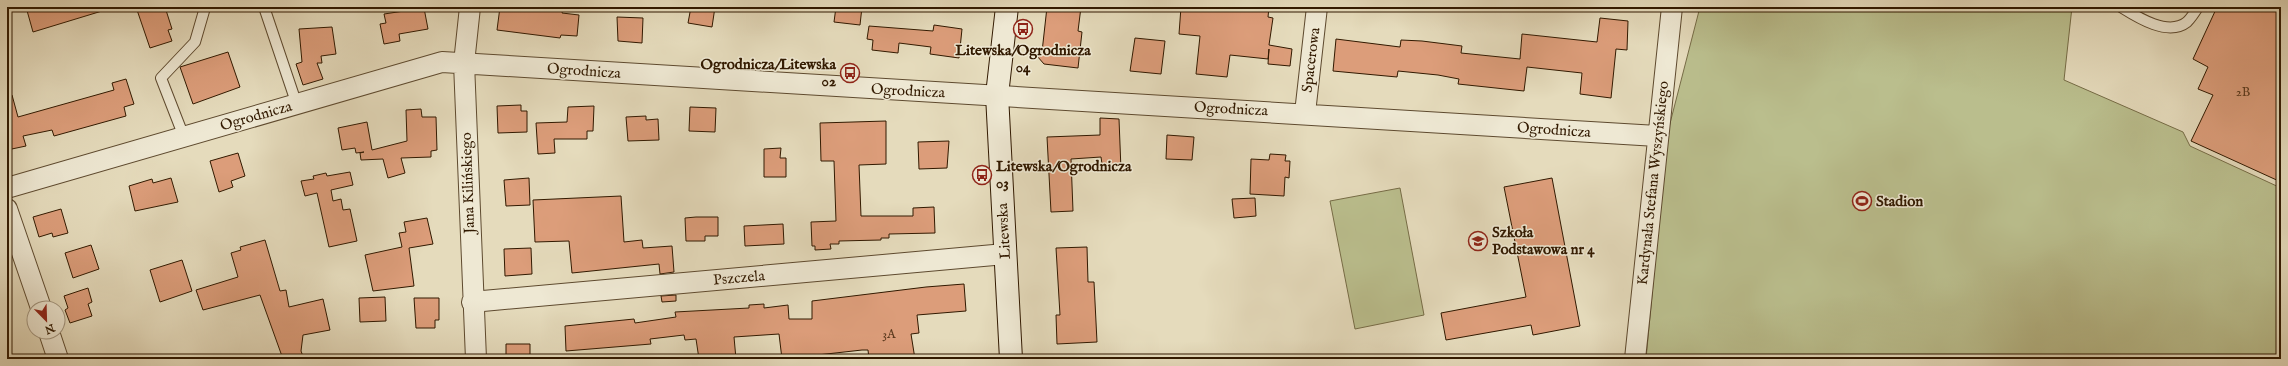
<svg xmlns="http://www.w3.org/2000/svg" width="2288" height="366" font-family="'IM FELL English',serif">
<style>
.green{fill:#babe8d;stroke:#766c46}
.building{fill:#dc9d7a;stroke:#311900}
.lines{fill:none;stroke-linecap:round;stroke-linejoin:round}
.service-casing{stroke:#5e4a2f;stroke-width:12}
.minor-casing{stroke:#5e4a2f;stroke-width:22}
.secondary-casing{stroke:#311900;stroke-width:24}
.service{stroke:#eee8d3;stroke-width:10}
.minor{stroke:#eee8d3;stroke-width:20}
.secondary{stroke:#eee8d3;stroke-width:22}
.labels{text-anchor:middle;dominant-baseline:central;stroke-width:3;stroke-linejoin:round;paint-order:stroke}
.number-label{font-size:13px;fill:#5c3a1e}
.poi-label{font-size:15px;font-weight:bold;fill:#311900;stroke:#eee8d3;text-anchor:start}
.street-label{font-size:15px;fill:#311900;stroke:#eee8d3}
</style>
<rect width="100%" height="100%" fill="#e5dbbc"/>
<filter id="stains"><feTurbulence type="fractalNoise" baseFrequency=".005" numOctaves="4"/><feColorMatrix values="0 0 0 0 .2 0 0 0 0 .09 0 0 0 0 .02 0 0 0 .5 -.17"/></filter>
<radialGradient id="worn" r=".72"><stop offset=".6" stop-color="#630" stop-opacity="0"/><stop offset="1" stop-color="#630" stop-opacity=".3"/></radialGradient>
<!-- green -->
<path class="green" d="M1700,7H2072L2064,80L2183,132L2190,146L2281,188V359H1646L1667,135Z
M1400,188L1424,315L1355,329L1330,201Z"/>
<!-- building -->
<path class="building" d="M26,7H102V11L33,32Z
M136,7H165L172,29L168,30L172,41L150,48Z
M500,7L563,9L562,13L579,15L577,36L561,35L560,38L497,30Z
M691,7H715L712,27L688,23Z
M836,7H862L860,25L834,22Z
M1047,7H1081L1078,31L1082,32L1078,68L1044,64L1037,56L1042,52Z
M1181,7L1232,11V7H1269L1268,17L1273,18L1269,45L1292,49L1290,66L1268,64L1269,49L1268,59L1230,55L1227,77L1196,74L1200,36L1179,34Z
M2217,7H2281V182L2191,141L2213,95L2198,89L2208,67L2193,59Z
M424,8L428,29L399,34L400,41L384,44L380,24L386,23L384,14Z
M617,17L643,18L642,43L618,41Z
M1600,18L1628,21L1627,50L1616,49L1611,98L1580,94L1582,73L1527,67L1524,91L1458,84L1459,79L1438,75L1398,71L1397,77L1333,71L1336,39L1400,47L1401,40L1422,41L1462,46L1461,53L1520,59L1522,34L1597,42Z
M934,25L962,29L959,58L930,54L931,47L899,43L898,53L872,50L873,40L867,39L869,26L933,31Z
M332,27L336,54L321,56L322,63H317L323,79L303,85L296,64L302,62L299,29Z
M1135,38L1165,41L1161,74L1130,71Z
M228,52L240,87L193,104L180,67Z
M126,79L134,104L124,107L126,116L54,136L52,130L23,136L26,146L7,150V96L12,95L18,117L114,90L112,83Z
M521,105V111H527V132L498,133L497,106Z
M594,106L593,131H587V139H554L555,153L538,154L536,123L567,122L568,107Z
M690,107L716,108L715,132L689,131Z
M421,109L422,117H436L437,150L431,151V157L401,158L405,173L388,178L383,159L361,160L360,153L364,152L356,153L355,148L342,150L338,128L367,122L372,150L407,141L406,110Z
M646,116V120L658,119L659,140L628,141L626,117Z
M1100,118L1119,119L1121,170L1103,171L1101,157L1071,159L1073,211L1051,212L1047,137L1100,135Z
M886,121V164L859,165L861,216H913V208L934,207L935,233L889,234V238H881V240L839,241V244H830L831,249L815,250V246H812L811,222L836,221L834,161H821L820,123Z
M1167,135L1194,137L1192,160L1166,159Z
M949,141L947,168L919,169L918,142Z
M781,148L780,158H786V177H764V149Z
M238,153L245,176L231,181L233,187L219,192L210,161Z
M1270,154L1286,155L1285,161H1290L1289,178L1285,177L1284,196L1250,194L1251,159L1269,160Z
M350,172L353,185L331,190L333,201L341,199L343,210L350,209L357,241L329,247L317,193L305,196L301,181L314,179L313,176L326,173L327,176Z
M171,178L178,202L135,211L129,186L152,179L153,183Z
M529,178L530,205L506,206L504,180Z
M1552,178L1580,326L1533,335L1531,325L1446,340L1441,313L1526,297L1504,187Z
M621,196L624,242L642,240L643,248L672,246L674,272L660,274L659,264L572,273L569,241L535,242L533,200Z
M1255,198L1256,216L1234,218L1232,199Z
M61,209L68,233L53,237L52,233L39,237L33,217Z
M696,217H718V236H705V241H686L685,218Z
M427,218L433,244L409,248L414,286L373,291L365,255L402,247L399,233L406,232L404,222Z
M783,224L784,244L745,246L744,226Z
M265,240L280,291L286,290L289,307L323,299L330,330L303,335L301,351L304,359H283L260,295L203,310L196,290L238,277L231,253L241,250L240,247Z
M91,245L99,269L73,278L65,253Z
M1087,247L1088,282H1094L1097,342L1057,344L1056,315H1060L1056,248Z
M531,248L532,274L505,276L504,249Z
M182,260L192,291L160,302L150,270Z
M964,284L966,311L917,315L919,333L911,334L915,359H869L868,350H862L782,359L779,334L734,337L736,359H699L696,339L685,340L684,335L650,339L651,344L566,351L565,326L634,319L635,323L676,317L675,312L749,308V305L764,304V308L788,305L789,319H812V301L926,287Z
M88,288L92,302L88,304L92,316L70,323L65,310L68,308L64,296Z
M676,295V301L662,302L661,296Z
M385,297L386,321L360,322L359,298Z
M414,298H439V320H435V328H416Z
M506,344H530V359H506Z"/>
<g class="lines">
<!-- service casing -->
<g class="service-casing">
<path id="service" d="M264,7L297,105
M2121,7C2137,17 2168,37 2187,22C2191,18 2195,12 2198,7
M184,137L161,78L195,42L204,11"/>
</g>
<!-- minor casing -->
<g class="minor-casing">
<path id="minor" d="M470,7L464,63L476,359
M1305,113L1317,7
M7,188L442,62L1657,136
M7,209L41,308
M472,302L1005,254
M49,332L58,359
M1635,359L1672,7"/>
</g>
<!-- secondary casing -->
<g class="secondary-casing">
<path id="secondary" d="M1007,7L997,95L1011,359"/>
</g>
<!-- service -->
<use href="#service" class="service"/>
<!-- minor -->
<use href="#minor" class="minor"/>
<!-- secondary -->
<use href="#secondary" class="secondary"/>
</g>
<!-- icons -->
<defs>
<g id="bus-ring" transform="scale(1)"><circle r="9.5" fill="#eee8d3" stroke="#8f2418" stroke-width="1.5"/><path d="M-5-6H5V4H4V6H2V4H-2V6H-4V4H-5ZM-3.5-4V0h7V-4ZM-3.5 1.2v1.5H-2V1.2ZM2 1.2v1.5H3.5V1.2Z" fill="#8f2418"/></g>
<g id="stadium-ring" transform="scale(1)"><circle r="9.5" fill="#eee8d3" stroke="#8f2418" stroke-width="1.5"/><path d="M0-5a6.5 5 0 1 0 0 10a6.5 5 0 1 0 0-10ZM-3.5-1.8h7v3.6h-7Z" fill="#8f2418"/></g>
<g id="school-ring" transform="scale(1)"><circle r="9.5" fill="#eee8d3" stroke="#8f2418" stroke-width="1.5"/><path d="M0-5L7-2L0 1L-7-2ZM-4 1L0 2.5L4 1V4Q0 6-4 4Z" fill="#8f2418"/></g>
</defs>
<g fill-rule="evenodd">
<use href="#bus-ring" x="1023" y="29"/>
<use href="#bus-ring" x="850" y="73"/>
<use href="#bus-ring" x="982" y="175"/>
<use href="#stadium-ring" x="1862" y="201"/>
<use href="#school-ring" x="1478" y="241"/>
</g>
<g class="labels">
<!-- number labels -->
<g class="number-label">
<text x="2243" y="92">2B</text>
<text x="889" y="334">3A</text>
</g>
<!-- poi labels -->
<g class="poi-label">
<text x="1023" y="50" text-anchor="middle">Litewska/Ogrodnicza<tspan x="1023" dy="17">04</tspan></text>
<text x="836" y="64" text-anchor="end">Ogrodnicza/Litewska<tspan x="836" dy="17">02</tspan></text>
<text x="996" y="166">Litewska/Ogrodnicza<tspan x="996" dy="17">03</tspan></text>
<text x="1876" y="201">Stadion</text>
<text x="1492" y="232">Szkoła<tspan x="1492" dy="17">Podstawowa nr 4</tspan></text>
</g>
<!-- street labels -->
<g class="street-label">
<text transform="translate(1311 60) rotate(-83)">Spacerowa</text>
<text transform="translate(584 71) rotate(4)">Ogrodnicza</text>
<text transform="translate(908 91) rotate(3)">Ogrodnicza</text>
<text transform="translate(1231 109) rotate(3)">Ogrodnicza</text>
<text transform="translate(256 116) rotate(-16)">Ogrodnicza</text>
<text transform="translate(1554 130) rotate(4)">Ogrodnicza</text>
<text transform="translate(468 183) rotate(-92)">Jana Kilińskiego</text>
<text transform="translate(1653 183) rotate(-84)">Kardynała Stefana Wyszyńskiego</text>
<text transform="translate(1004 231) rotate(-93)">Litewska</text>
<text transform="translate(739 278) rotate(-5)">Pszczela</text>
</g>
</g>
<!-- margin -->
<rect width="2288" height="366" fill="none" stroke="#e5dbbc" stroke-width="24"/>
<rect x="8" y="8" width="2272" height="350" fill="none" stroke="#311900" stroke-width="2"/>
<rect x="12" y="12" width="2264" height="342" fill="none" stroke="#311900"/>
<!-- north arrow -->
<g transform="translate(46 320) rotate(157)"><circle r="19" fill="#eee8d3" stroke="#a2957f"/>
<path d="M0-3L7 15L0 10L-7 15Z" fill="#8f2418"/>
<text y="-6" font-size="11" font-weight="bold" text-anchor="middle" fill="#311900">N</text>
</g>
<rect width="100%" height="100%" filter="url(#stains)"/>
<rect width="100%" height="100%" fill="url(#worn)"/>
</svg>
